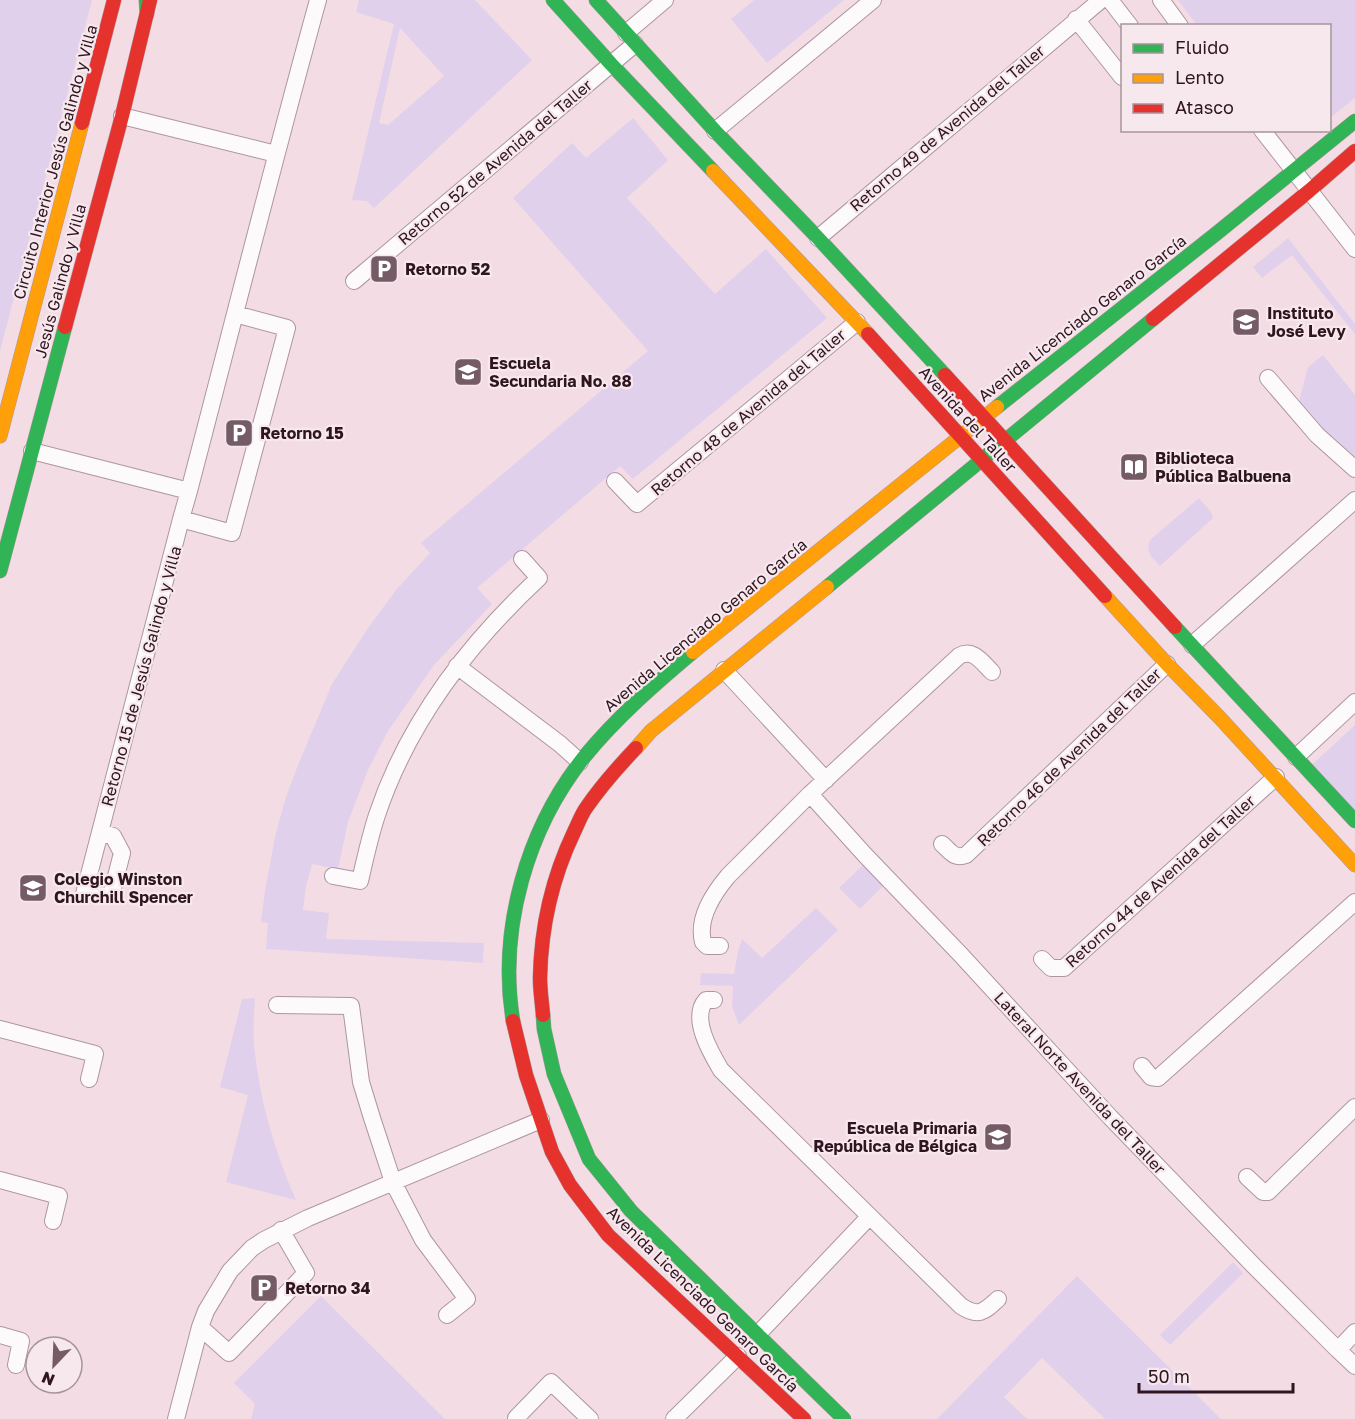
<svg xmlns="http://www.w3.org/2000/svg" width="1355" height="1419" font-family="'Golos Text',sans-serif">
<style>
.green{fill:#e1d0ec;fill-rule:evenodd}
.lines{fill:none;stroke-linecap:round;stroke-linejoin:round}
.street-casing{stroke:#ad969f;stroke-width:18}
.fast-casing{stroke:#ad969f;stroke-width:15}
.slow-casing{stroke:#ad969f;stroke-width:15}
.jam-casing{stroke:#ad969f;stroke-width:15}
.street{stroke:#fdfafb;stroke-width:16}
.fast{stroke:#30b455;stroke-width:14}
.slow{stroke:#ff9f0a;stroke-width:14}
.jam{stroke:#e5322d;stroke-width:14}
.labels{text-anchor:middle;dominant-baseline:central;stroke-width:4.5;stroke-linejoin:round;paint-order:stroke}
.street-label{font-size:16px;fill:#2f1520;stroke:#f7e8ed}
.poi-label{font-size:16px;font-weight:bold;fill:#2f1520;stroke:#f7e8ed;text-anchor:start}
</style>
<rect width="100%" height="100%" fill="#f4dce4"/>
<!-- green -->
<path class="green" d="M0,0H92L0,351Z
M359,0H475L532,60L374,208L367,201L352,200L394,24L356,12ZM400,28L444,76L388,125L379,123Z
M754,0H844L767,63L731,19Z
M1178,0H1355V98L1330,118V26L1197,25Z
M633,118L668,160L627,198L715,294L766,249L827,318L633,479L620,466L477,588L492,604L434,665L388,731L368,770L348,822L338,869L312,864L306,887L303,910L329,913L326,939L484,943L483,963L266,949L268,923L261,922L265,891L275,837L285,800L298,765L332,684L368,628L396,590L430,553L421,543L648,351L513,198L572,143L586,158Z
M1288,238L1355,324V334L1292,255L1262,278L1253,267Z
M1323,355L1355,395V461L1295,416L1308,367Z
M1199,498L1211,512L1213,518L1160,566C1152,557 1145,552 1150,540Z
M1355,725V827L1304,772Z
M864,864L884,885L860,909L839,888Z
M816,908L838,930L739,1025L732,1006L733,986L700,985L701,973L734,974L738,952L742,939L762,958Z
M255,998C254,1013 253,1029 254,1044C259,1098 274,1150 296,1200L226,1182L248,1095L220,1087L242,999Z
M1233,1262L1243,1273L1170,1345L1160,1335Z
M1077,1276L1221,1419H1105L1042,1358L1004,1397L1027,1419H937Z
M321,1296L445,1419H251L255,1404L234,1383Z"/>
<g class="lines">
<!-- street casing -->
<g class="street-casing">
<path id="street" d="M1110,0L1130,26
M1161,0L1180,26
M1076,19L1122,77
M626,33L665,0
M122,116L276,154
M1262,130L1355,249
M715,131L873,0
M818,238L1101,0
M354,281L635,44
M1268,378L1317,435L1355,469
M32,451L189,491
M615,481L637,504L857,322
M181,519L232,533L287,328L235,314
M1192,645L1355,500
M457,666L560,744L580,762
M724,670L826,780
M1296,757L1355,702
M810,794L865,855L961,955L1110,1117L1255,1267L1338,1350L1355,1366
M100,832L113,836L122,853L111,896L84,894L181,519L189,491C232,327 273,163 318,0
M942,844C951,852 954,859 966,855L1167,664
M333,876L360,881C365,859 370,836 377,815C408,722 469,643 539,578L522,559
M720,946H707L703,942C697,918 713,894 728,876L810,794L959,656C973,648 982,662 992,672
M1042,959L1051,968H1064L1276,777
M714,1000H706C690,1018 711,1053 721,1070L961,1306C979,1318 985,1311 998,1299
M277,1005L351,1006L361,1082L372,1118L393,1182L423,1240L467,1299L447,1315
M0,1029L95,1054L89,1079
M1142,1066L1151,1077L1158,1078L1355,902
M1247,1177L1263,1192H1268L1355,1107
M0,1180L59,1196L53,1221
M200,1327L229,1353L306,1273L281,1230
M758,1334L869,1217
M0,1335L21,1341L16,1365
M1338,1350L1355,1332
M516,1418L551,1382L590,1419
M176,1419L200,1327L206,1311L230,1271L252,1248L264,1240L308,1218L541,1120
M674,1419L738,1356"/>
</g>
<!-- fast casing -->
<g class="fast-casing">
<path id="fast" d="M146,0L147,14
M553,0L611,64L713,171
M596,0L715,131L818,238L945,375
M997,407L1217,233L1355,121
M0,571L65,327
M827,587L1153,319
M1175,627L1355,821
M543,1015L544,1029L554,1074L589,1159L631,1211L844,1419
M513,1021C498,929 527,828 585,756C617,717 655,684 693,652"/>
</g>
<!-- slow casing -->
<g class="slow-casing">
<path id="slow" d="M713,171L868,334
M0,436L82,123
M1105,596L1167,664L1220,718L1355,865
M693,652L997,407
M636,748L651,731L827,587"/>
</g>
<!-- jam casing -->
<g class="jam-casing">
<path id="jam" d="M82,123L114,0
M1153,319L1309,191L1355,151
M65,327L122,116L150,0
M868,334L1105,596
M945,375L1175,627
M543,1015C542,1003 540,990 540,978C541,928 552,878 574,832C578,824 581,815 586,808C601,786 618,767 636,748
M513,1021L526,1075L552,1152L570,1185L608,1235L804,1419"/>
</g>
<!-- street -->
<use href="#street" class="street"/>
<!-- fast -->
<use href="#fast" class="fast"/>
<!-- slow -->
<use href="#slow" class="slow"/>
<!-- jam -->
<use href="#jam" class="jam"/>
</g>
<!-- icons -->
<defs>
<g id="parking-square" transform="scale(1.5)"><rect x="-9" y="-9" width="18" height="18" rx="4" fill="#745b65" stroke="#f7e8ed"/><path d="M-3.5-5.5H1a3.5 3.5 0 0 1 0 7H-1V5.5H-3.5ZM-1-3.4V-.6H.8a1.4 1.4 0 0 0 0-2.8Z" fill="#fff"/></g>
<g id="school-square" transform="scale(1.5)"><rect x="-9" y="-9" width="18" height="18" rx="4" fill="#745b65" stroke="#f7e8ed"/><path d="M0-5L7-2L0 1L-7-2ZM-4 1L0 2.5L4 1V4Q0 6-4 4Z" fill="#fff"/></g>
<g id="library-square" transform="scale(1.5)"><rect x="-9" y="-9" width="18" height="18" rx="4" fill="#745b65" stroke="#f7e8ed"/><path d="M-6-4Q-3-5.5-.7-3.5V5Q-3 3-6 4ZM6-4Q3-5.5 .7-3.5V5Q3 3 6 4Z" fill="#fff"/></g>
</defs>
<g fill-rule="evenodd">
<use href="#parking-square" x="384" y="269"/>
<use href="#school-square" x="1246" y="322"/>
<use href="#school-square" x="468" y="372"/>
<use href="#parking-square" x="239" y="433"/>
<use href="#library-square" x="1134" y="467"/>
<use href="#school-square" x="33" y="888"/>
<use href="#school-square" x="998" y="1137"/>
<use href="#parking-square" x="264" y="1288"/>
</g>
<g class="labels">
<!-- street labels -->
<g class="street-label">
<text transform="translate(947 128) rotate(-40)">Retorno 49 de Avenida del Taller</text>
<text transform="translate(55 162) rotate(-75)">Circuito Interior Jesús Galindo y Villa</text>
<text transform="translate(495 162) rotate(-40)">Retorno 52 de Avenida del Taller</text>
<text transform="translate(60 281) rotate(-75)">Jesús Galindo y Villa</text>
<text transform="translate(1082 318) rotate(-38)">Avenida Licenciado Genaro García</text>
<text transform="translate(748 412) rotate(-40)">Retorno 48 de Avenida del Taller</text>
<text transform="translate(968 419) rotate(48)">Avenida del Taller</text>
<text transform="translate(705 625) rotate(-40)">Avenida Licenciado Genaro García</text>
<text transform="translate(141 676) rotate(-75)">Retorno 15 de Jesús Galindo y Villa</text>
<text transform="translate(1069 757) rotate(-44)">Retorno 46 de Avenida del Taller</text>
<text transform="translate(1160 881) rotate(-42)">Retorno 44 de Avenida del Taller</text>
<text transform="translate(1080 1083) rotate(47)">Lateral Norte Avenida del Taller</text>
<text transform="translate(703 1299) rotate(44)">Avenida Licenciado Genaro García</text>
</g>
<!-- poi labels -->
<g class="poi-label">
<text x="405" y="269">Retorno 52</text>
<text x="1267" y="313">Instituto<tspan x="1267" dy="18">José Levy</tspan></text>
<text x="489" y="363">Escuela<tspan x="489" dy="18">Secundaria No. 88</tspan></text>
<text x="260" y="433">Retorno 15</text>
<text x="1155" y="458">Biblioteca<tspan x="1155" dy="18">Pública Balbuena</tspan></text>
<text x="54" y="879">Colegio Winston<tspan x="54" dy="18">Churchill Spencer</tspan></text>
<text x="977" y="1128" text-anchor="end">Escuela Primaria<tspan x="977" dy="18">República de Bélgica</tspan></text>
<text x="285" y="1288">Retorno 34</text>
</g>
</g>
<!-- legend -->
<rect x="1121" y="24" width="210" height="108" fill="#f7e8ed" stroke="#a7949b" stroke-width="1.5"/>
<rect x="1133" y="44" width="30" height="9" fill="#30b455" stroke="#a7949b" stroke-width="1.5"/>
<text x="1175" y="54" font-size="18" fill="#2f1520">Fluido</text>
<rect x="1133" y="74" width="30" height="9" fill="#ff9f0a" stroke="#a7949b" stroke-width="1.5"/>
<text x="1175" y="84" font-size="18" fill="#2f1520">Lento</text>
<rect x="1133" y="104" width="30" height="9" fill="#e5322d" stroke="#a7949b" stroke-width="1.5"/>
<text x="1175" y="114" font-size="18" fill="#2f1520">Atasco</text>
<!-- north arrow -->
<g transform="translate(54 1365) rotate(203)"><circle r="28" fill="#f7e8ed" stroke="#a7949b" stroke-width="1.5"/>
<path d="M0-4.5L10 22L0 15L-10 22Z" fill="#745b65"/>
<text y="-9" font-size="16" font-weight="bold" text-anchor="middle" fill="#2f1520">N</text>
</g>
<!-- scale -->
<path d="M1139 1383v9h154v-9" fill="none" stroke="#2f1520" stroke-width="3"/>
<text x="1148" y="1383" font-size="18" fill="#2f1520" stroke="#f7e8ed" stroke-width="4.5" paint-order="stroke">50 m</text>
</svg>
